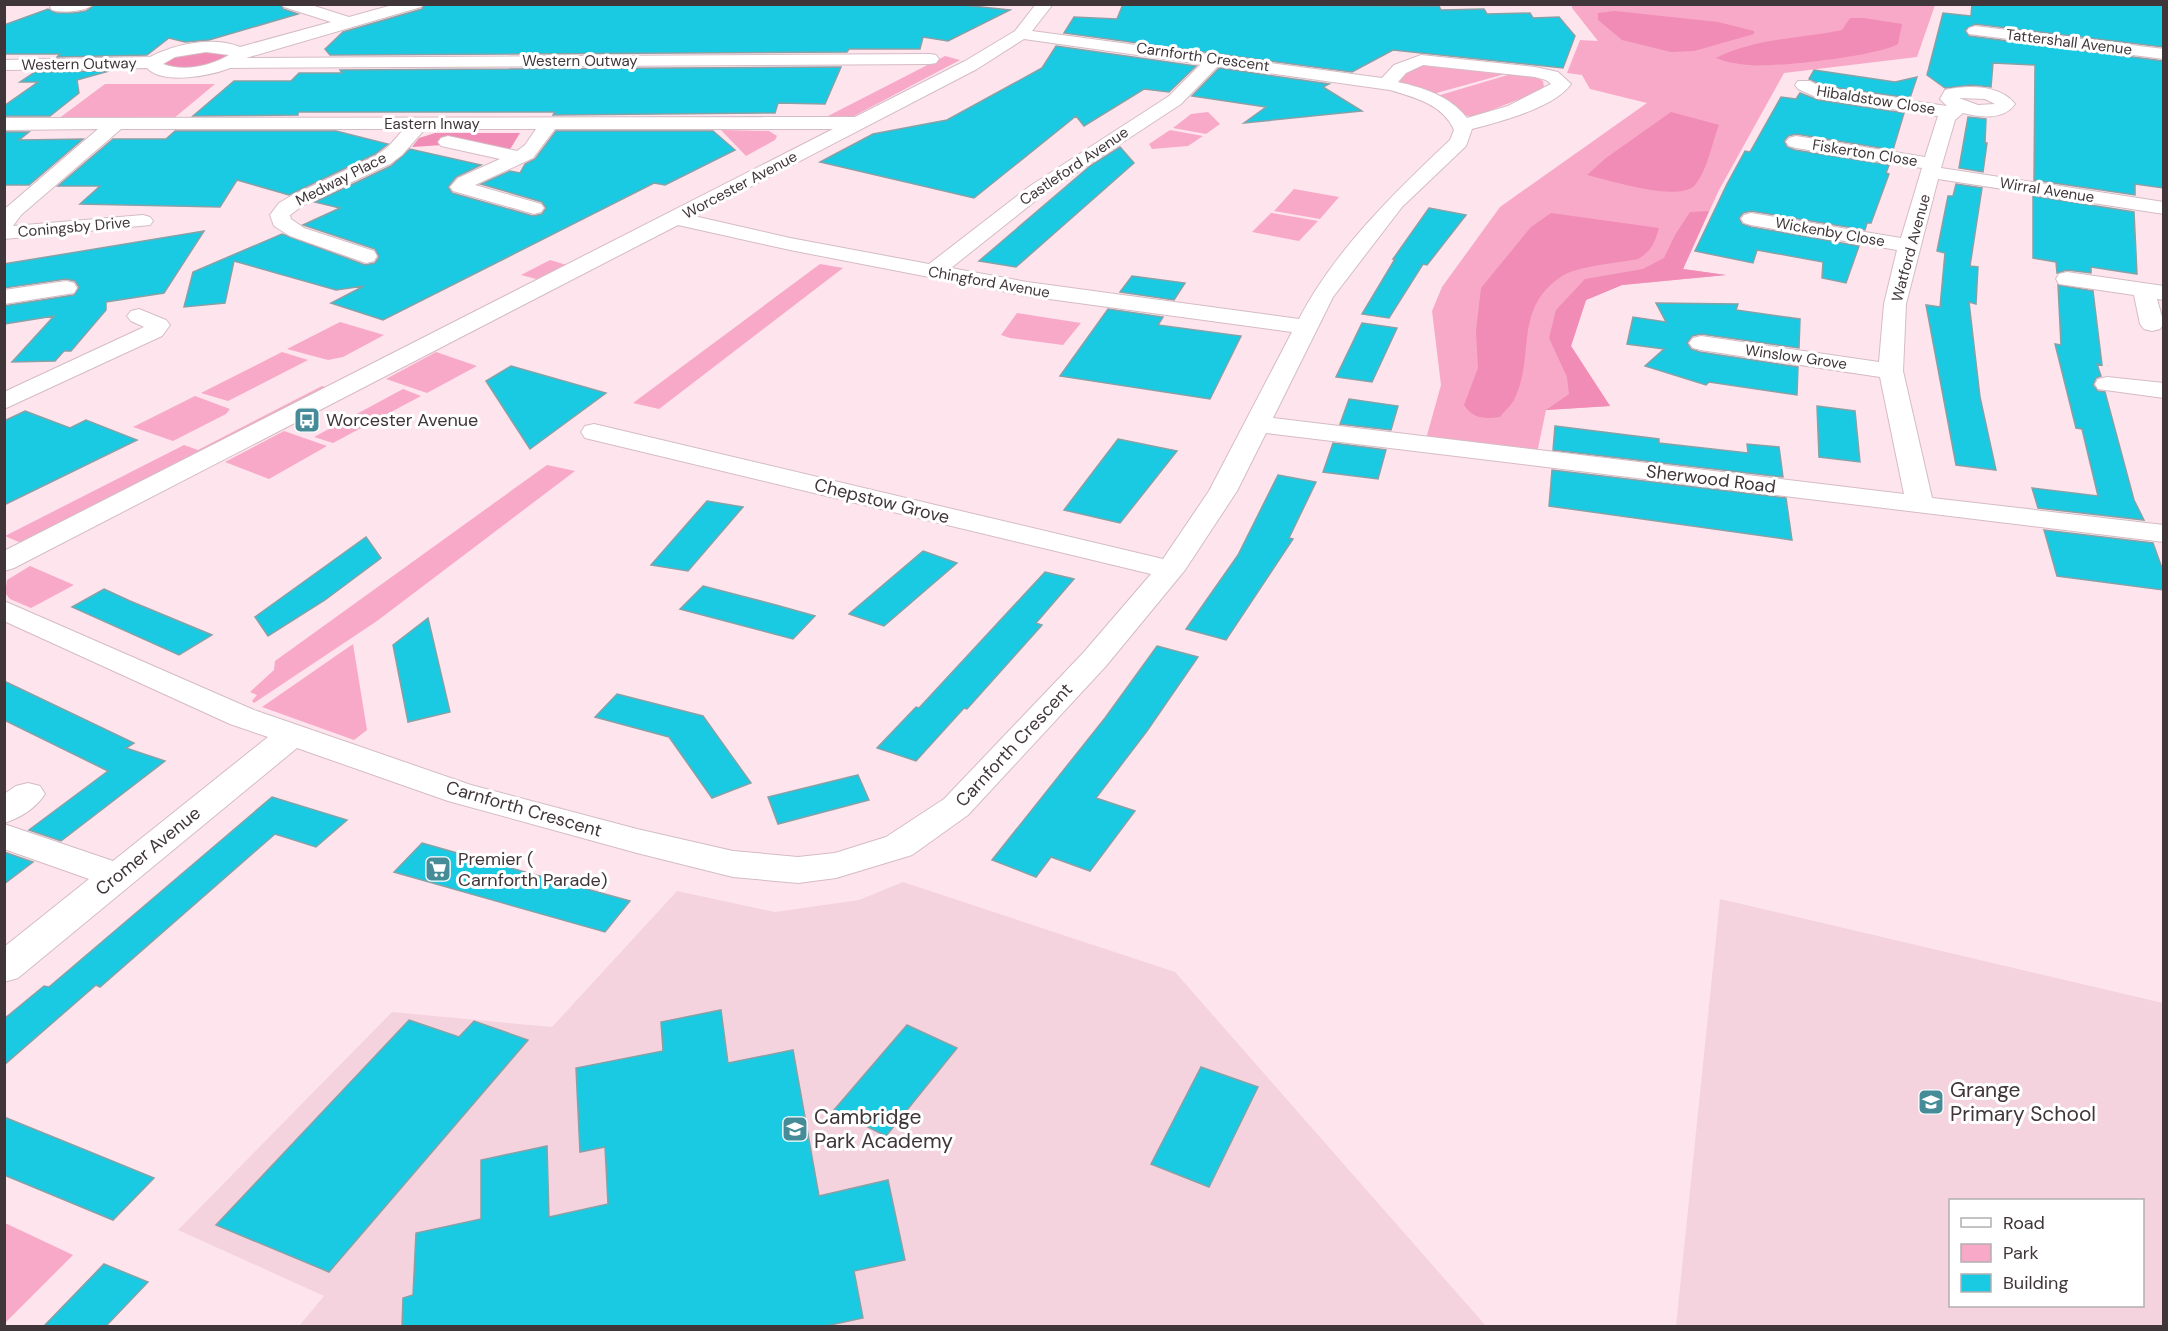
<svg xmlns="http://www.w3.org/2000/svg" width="2168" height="1331" font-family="'DM Sans',sans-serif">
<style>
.built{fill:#f4d3df;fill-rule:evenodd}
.green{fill:#f8a9c8}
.forest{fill:#f08cb5}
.building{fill:#1acae2;stroke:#87a1a6;stroke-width:1.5}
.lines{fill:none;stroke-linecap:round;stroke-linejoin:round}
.street-casing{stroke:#d5bcc4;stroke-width:2}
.street{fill:#fff;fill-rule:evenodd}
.labels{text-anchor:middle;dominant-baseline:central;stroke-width:6;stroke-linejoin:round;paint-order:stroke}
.far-street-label{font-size:15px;fill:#403639;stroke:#fff}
.poi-label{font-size:18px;fill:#403639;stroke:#fff;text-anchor:start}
.street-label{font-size:18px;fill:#403639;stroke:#fff}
.near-poi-label{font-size:21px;fill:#403639;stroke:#fff;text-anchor:start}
</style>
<rect width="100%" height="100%" fill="#fee4ed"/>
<!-- built -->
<path class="built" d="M903,882L1175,972L1486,1326H299L324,1296L178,1230L392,1012L552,1027L677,891L775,912L859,900Z
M1720,899L2163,1003V1326H1676ZM1950,1200H2142V1306H1950Z"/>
<!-- green -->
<path class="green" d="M1572,5H1935L1917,57L1784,73L1719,190L1683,269L1726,275L1622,285L1586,300L1571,346L1610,406L1546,410L1537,453L1426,439L1441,385L1432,311L1442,287L1500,207L1647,103L1590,89L1582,75L1567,73L1580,40L1598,41L1572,8Z
M945,56L960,60L854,116H828Z
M1419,66H1430L1505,74L1433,94L1397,82L1401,74Z
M1511,74L1535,77L1543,81L1544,87L1536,93L1473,117L1464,115L1437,96Z
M105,84H215L173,119H58Z
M1208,112L1220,124L1206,134L1173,128L1191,114Z
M721,130L769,131L777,136L775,140L746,156Z
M1170,130L1203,136L1188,146L1152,149L1149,144Z
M1294,189L1339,197L1320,219L1274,211Z
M1271,213H1272L1318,221L1299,241L1252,232Z
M550,260L570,266L540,280L521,275Z
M820,264L843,268L659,409L633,403Z
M1017,313L1081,323L1063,345L1010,338L1001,335Z
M340,322L384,335L343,357L328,360L287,349Z
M282,352L308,360L228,401L201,393Z
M436,352L477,366L427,393L386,379Z
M322,386L330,389L28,546L5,536L184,445L198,450Z
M403,389L421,396L333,443L314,437Z
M195,396L230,409L226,414L173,441L133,427Z
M284,431L327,446L269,479L225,462Z
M547,465L575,471L377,621L254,703L252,701L257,695L250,692L274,670L275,661Z
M30,566L74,585L31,608L10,599L5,593L7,580Z
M353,644L367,730L354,740L262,707Z
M5,1223L73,1255L5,1323Z"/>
<!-- forest -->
<path class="forest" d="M1615,11L1718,22L1754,31V34L1694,51L1671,52L1622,40L1598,20V13Z
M1850,18H1864L1902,24L1898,44C1878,56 1773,68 1748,65C1737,64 1726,62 1716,58C1755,38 1800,39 1842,30Z
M226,51L230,56L195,69L162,67V61L181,52Z
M1671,112L1719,125C1711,145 1708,169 1695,185C1679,203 1609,180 1587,175L1606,158Z
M435,133H520L509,151L454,138L438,144L443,145L412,147L419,138Z
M1709,211L1683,269L1726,275L1622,285L1586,300L1571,346L1610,406L1546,410L1569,394L1567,377L1549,338L1556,310L1585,279L1643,269L1664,258L1675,235L1690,212Z
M1551,213L1659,228C1655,242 1651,252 1638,259C1618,263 1578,266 1562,276C1512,309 1536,356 1514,400C1511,406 1504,411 1500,417C1484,419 1473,419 1464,405L1478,368L1476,331L1481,288L1531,227Z"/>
<!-- building -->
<path class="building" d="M96,4H280L283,9L298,14L209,40L185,42L169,38L147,55L57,57L60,54H4V25L48,9L56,13H74L86,11Z
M425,4H953L1010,10L948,41L923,37L920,49H849L847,52L330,55L325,49L343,32L422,9Z
M1123,4L1439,6L1441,10L1484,9L1487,14L1530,13L1533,18L1559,17L1575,36L1563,68L1393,50L1352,72L1064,33L1074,17L1117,19Z
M1972,4H2163V47L1975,24L1965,30L1969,36L2163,61V188L2135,184V195L2034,180L2035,65L1993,63L1991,87L1972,85L1945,88L1927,75L1943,13L1971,16Z
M1056,46L1196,66L1169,92L1144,89L1084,126L1076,116L974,198L820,162L873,134L947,120L1042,68Z
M841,67L825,104L778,103L775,113L553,115L555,112H298V115L193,116L234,81H291L299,73H342L340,70Z
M1219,68L1329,84L1323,87L1362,111L1244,123L1266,107L1192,96Z
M1814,70L1895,82L1917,77L1910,98L1824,86L1809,79Z
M109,71L77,80L79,93L50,116H4V106L38,82H20L35,72Z
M1800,93L1818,100L1904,113L1893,150L1796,134L1788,136L1784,141L1787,147L1795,150L1889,165L1886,173L1889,174L1871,223H1867L1865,230L1751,211L1743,213L1739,218L1742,224L1751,227L1859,246L1846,283L1822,278L1823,262L1757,250L1753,263L1695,251L1727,184L1745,151L1750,152L1781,97L1796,99Z
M1968,117L1986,119L1985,143H1987L1983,172L1959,168Z
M175,131H336L388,144L375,154L289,195L237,180L220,207L80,204L100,186H58L113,139H166Z
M556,131H713L735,150L665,185L654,183L383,320L331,303L364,286L336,290L234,261L225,303L184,307L193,272L282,234L365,265L375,263L379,257L375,249L303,225L340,208L315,202L391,166L410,149L481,165L456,177L448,187L452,193L533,216L542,214L546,208L542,202L481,184L510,171L520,173L525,164L535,159Z
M4,132H29L19,140L83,139L29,185H4Z
M1120,147L1134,163L1016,267L979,261L1090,166Z
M1956,184L1982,188L1970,266L1978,267L1976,304L1969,302L1980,397L1996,470L1956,465L1926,305L1940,307L1945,253L1937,251L1948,196H1953Z
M2033,196L2134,212L2137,274L2091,267V273L2067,270L2057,273L2056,262L2033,258Z
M1429,208L1466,215L1427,265L1423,264L1389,318L1362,314L1395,259H1393Z
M204,231L164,293L106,302V310L71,351H64L55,361L12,362L54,316L4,324V306L74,295L79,287L75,281L66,279L4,288V264Z
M1132,276L1147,278L1185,283L1174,300L1120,292Z
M2058,285L2093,291L2102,365L2097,364L2101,376L2096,378L2093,385L2098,391L2105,392L2134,500L2144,520L2038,508L2032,488L2098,496L2082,429L2076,428L2055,344L2061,345Z
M1656,303L1738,304L1736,310L1800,319L1799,348L1701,334L1692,336L1687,343L1691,349L1700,352L1798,367L1797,395L1709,382L1706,385L1645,366L1664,349L1627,344L1633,317L1666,322Z
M1108,309L1163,317L1158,325L1241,336L1210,399L1060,376Z
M1362,323L1397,328L1372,382L1336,377Z
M511,366L606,393L530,449L486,381Z
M1349,399L1398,406L1391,430L1340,424Z
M1817,406L1855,411L1860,462L1819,457Z
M25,411L70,428L86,420L137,440L4,505V421Z
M1555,426L1659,439V443L1748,453L1747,444L1779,447L1783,477L1553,450Z
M1118,439L1177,451L1120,523L1064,510Z
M1333,443L1386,450L1378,479L1323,472Z
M1552,470L1786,498L1792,540L1549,506Z
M1278,475L1316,482L1289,538L1293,539L1226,640L1186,629L1238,555Z
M707,501L743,507L688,571L651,565Z
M2044,530L2153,543L2163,571V590L2057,576Z
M366,537L381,558L325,600L268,636L255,617Z
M923,551L957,563L884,626L849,614Z
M1045,572L1074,579L1036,623L1042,625L967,709L964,708L916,761L877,748L916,707L919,708Z
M703,586L776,605L815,616L793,639L680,609Z
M104,589L130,601L212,635L179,655L72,607Z
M428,618L450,712L408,722L393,645Z
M1157,646L1198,657L1147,731L1096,798L1135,811L1090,871L1051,857L1036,877L992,860L1105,718Z
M4,681L134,743L126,748L165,761L61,841L29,830L108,771L4,720Z
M617,694L703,716L751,783L712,798L669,737L595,717Z
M858,775L869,800L778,824L768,797Z
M272,797L347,820L316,847L275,834L100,987L96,985L4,1065V1019L44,986L49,987Z
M422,843L482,860L630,901L605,932L394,872Z
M4,852L33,862L4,884Z
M721,1010L728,1063L793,1050L819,1196L888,1180L905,1260L854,1271L863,1318L826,1326H402L403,1298L413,1295L416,1233L481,1219V1160L547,1146L549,1217L608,1204L605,1147L580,1152L576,1068L663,1051L661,1022Z
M409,1020L459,1037L474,1021L528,1040L329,1272L216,1225Z
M907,1025L957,1048L886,1136L834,1110Z
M1201,1067L1258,1087L1209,1187L1151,1164Z
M4,1117L73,1145L154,1178L113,1220L4,1175Z
M104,1264L148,1282L106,1326H44Z"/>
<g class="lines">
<!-- street casing -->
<g class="street-casing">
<path id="street" d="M52,4H94C85,12 63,13 52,10L50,7Z
M282,4H308L349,17L396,4H423L421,7L246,58L930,54L936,55L939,59L936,63L930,64L230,68C210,76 163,85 147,68L4,70V60L150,57C175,44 213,36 240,47L331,22L284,7ZM206,52L229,55C210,66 184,72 163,64L175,57Z
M1036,4H1053L1032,31L1382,78L1394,65L1421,55L1535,67L1558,72L1571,84C1554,108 1499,122 1472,129L1466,146L1402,207L1333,297L1273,418L1904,494L1880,377L1701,350L1693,348L1689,343L1693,338L1701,336L1879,362L1884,304L1897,250L1751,225L1744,223L1741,219L1744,215L1751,213L1901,238L1922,168L1796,148L1789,146L1786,142L1789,138L1796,136L1925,157L1938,116L1818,98L1798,89L1795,85L1798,81H1810L1823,88L1947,106L1940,99L1945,90C1966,85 2000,84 2015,104C2003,121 1980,117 1963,113L1955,120L1941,168L2164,202V214L1938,179L1906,304L1903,371L1932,498L2164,525V542L1266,433L1237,491L1185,570L1106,666L968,815L912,855L836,878L798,883L733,877L637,853L448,801L297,748L18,978L4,982V947L89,879L4,849V824L113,861L268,737L230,724L4,621V601L254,710L471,785L637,829L733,851L798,857L835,853L886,837L944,799L1084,652L1151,574L585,438L581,432L585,426L594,424L1163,559L1209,491L1292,332L1027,296L790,250L678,225L14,568L4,571V551L833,129H555L533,158L475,185L541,204L544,208L541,212L534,214L453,191L450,187L458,178L500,159L441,146L438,142L441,138L448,136L517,151L525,145L536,129H425L402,155L390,164L305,204L290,215L291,219L304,228L374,251L377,256L374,261L366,263L290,236L274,226L270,215L279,203L291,196L376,156L388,147L404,129H121L21,215L13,226L143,215L150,217L153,221L150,225L4,239V209L7,207L98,129L4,130V118L855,117L965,61L1015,31ZM1024,39L1201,64L1169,96L1030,186L929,264L790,238L694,216L977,69ZM1423,65L1535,77L1546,80L1551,84L1508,106L1467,118C1450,96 1424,88 1398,82L1406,73ZM1218,66L1390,90C1414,97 1444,105 1454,130L1450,140C1395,192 1334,251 1299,319L1027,282L951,268L1044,194L1181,104ZM1959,98L1985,99L1995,104L1978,105Z
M1975,26L2164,49V59L1969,34L1967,31L1969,28Z
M2067,272L2164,286V300L2157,299L2164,324L2160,329L2152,331L2144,329L2140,324L2134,295L2059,284L2056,279L2059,274Z
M66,281L74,283L77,288L74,293L4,304V290Z
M139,309L166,320L170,325L162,336L4,409V392L144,327L131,321L127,316L131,311Z
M2107,377L2164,383V398L2098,389L2095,384L2098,379Z
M28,783L40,786L45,794C36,808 20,818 4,823V794L16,786Z"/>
</g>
<!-- street -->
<use href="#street" class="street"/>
</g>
<!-- icons -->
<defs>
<g id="bus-square" transform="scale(1.35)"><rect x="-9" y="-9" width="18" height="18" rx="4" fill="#468c98" stroke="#fff"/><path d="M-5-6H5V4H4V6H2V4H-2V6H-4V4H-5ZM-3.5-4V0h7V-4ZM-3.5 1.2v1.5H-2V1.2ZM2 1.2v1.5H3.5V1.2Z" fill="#fff"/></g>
<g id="supermarket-square" transform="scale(1.35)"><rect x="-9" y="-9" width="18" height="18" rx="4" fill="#468c98" stroke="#fff"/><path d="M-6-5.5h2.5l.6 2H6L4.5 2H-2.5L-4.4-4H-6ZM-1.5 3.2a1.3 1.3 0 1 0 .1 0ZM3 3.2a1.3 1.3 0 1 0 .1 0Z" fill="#fff"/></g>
<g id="school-square" transform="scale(1.35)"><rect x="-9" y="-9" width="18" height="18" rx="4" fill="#468c98" stroke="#fff"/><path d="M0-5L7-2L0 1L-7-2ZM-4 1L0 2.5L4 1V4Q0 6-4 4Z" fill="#fff"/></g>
</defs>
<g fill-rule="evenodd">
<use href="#bus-square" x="307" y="420"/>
<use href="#supermarket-square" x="438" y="869"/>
<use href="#school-square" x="1931" y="1102"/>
<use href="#school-square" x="795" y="1129"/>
</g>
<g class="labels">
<!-- far-street labels -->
<g class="far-street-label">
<text transform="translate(2069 42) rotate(7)">Tattershall Avenue</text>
<text transform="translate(1203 57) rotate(8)">Carnforth Crescent</text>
<text x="580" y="61">Western Outway</text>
<text transform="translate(79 64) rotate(-1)">Western Outway</text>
<text transform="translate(1876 100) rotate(9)">Hibaldstow Close</text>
<text x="432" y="124">Eastern Inway</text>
<text transform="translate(1865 153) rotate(9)">Fiskerton Close</text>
<text transform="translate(1074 166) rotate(-34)">Castleford Avenue</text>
<text transform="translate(341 179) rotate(-27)">Medway Place</text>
<text transform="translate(740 185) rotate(-28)">Worcester Avenue</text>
<text transform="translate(2047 190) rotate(9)">Wirral Avenue</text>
<text transform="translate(74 227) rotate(-5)">Coningsby Drive</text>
<text transform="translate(1830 232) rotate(10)">Wickenby Close</text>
<text transform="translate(1911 248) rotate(-75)">Watford Avenue</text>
<text transform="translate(989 282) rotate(10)">Chingford Avenue</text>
<text transform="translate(1796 357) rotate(8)">Winslow Grove</text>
</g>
<!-- poi labels -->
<g class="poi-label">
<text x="326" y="420">Worcester Avenue</text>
<text x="458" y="859">Premier (<tspan x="458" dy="21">Carnforth Parade)</tspan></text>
</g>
<!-- street labels -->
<g class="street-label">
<text transform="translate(1711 479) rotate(7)">Sherwood Road</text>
<text transform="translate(882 501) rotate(14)">Chepstow Grove</text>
<text transform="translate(1014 745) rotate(-47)">Carnforth Crescent</text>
<text transform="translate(524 809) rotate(16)">Carnforth Crescent</text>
<text transform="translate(148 851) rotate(-39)">Cromer Avenue</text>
</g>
<!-- near-poi labels -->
<g class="near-poi-label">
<text x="1950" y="1090">Grange<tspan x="1950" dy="24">Primary School</tspan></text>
<text x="814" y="1117">Cambridge<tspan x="814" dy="24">Park Academy</tspan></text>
</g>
</g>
<!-- border -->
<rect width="2168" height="1331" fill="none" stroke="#403639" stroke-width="12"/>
<!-- legend -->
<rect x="1949" y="1199" width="195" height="108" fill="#ffffff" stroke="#b3afb0" stroke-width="1.5"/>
<rect x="1961" y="1218" width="30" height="9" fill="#ffffff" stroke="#b3afb0" stroke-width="1.5"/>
<text x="2003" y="1229" font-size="18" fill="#403639">Road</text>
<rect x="1961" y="1244" width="30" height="18" fill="#f8a9c8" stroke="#b3afb0" stroke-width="1.5"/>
<text x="2003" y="1259" font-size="18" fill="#403639">Park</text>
<rect x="1961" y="1274" width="30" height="18" fill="#1acae2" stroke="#b3afb0" stroke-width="1.5"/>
<text x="2003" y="1289" font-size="18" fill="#403639">Building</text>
</svg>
